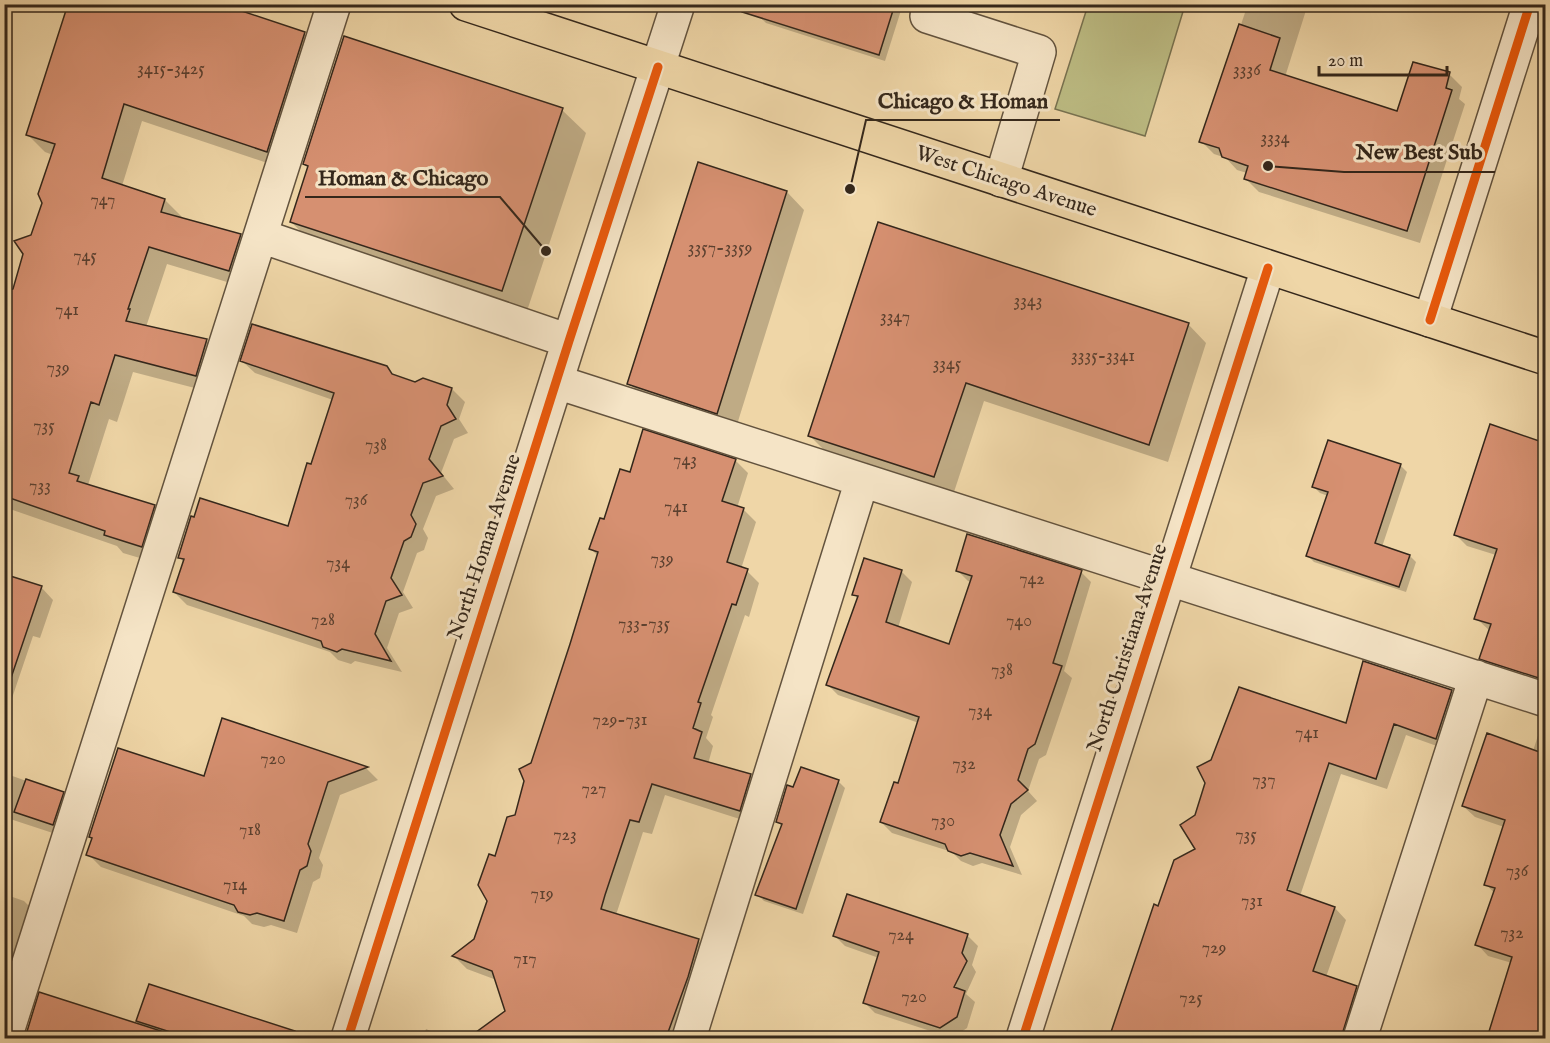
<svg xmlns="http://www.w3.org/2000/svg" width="1550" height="1043" font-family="'IM FELL English',serif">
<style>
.green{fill:#bdbd84;stroke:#787250;stroke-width:1.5}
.shadow{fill:#0003}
.building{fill:#d69071;stroke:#34271b;stroke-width:1.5}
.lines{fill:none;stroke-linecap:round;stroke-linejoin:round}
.minor-casing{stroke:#63533e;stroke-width:36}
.major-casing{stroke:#34271b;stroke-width:36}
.minor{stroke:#f5e4c6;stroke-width:33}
.major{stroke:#efd6a7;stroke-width:33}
.cycleway-casing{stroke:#f5e4c6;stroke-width:13}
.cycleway{stroke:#e8590c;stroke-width:9}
.labels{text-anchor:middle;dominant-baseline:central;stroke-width:6;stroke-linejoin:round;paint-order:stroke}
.number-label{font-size:18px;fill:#5c4130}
.street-label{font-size:21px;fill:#34271b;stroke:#f5e4c6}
.leader{fill:none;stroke:#34271b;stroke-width:2}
.callout-dot{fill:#34271b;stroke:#f5e4c6;stroke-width:2}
.callout-label{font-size:22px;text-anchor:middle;font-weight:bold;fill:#34271b;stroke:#f5e4c6;stroke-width:6;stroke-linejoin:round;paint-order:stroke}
</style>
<rect width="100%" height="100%" fill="#efd6a7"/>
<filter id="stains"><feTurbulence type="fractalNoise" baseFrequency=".00333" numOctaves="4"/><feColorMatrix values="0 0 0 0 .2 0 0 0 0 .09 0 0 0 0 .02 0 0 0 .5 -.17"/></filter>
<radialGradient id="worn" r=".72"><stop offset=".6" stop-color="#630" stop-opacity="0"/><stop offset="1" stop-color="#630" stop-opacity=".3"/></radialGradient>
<!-- green -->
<path class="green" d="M1088,5H1185L1145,136L1055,109Z"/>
<!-- shadow -->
<path class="shadow" d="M216,4L304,34L322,52L285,169L142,121L122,186L165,200L183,218L182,219L240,236L258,254L247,288L167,264L146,327L207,341L225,358L214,393L133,372L117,422L109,419L88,485L154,506L172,524L160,564L123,553L117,546L4,507V319L43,203L53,155L45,152L27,134Z
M753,4H903L885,61L766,23L759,16Z
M1248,4H1308L1285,77L1398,113L1449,74L1462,87L1459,99L1465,104L1420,243L1259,192L1246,179L1247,173L1237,170L1226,158L1214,154L1201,141Z
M1323,4H1345L1343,11Z
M562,110L586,133L526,314L315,245L291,222L309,168L304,164Z
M699,164L787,192L804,210L735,431L647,401L629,383Z
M879,223L1188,324L1206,343L1168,462L984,401L953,495L828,454L810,436Z
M242,361L386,367L395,376L415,384L452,389L465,402L459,419L468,433L454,439L441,473L454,489L436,496L423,529L428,538L424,550L417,553L403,592L413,608L399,613L387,648L402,672L355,661L351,664L338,660L330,652L187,605L174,592L184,562L179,557L289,528L312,466L333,400L255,373Z
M1491,426L1546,444V687L1492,670L1481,658L1490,631L1476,618L1496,555L1467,546L1455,534Z
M644,431L736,461L748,473L737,508L744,510L756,522L741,569L747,571L759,583L749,617L745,615L711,715L713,717L706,738L713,746L708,764L750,776L763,788L752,823L665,795L652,834L643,832L616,915L699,941L711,953L682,1038H638L629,1029L467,969L454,956L475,940L488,901L496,858L516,816L598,556L591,549L631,474Z
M1329,442L1401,466L1407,472L1382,547L1410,556L1416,562L1406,592L1314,562L1308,556L1328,496L1320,493L1314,487Z
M957,570L1081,572L1091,582L1064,671L1072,678L1046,755L1039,759L1028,791L1037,801L1021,815L1010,847L1022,875L982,863L973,866L961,861L952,852L892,833L881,822L899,785L919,723L838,695L828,685L858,599L854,594L902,572L912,582L898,628L950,646L972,582L968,581Z
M4,575L41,587L53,600L40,638L33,636L9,707L11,708L4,725Z
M1451,691L1462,703L1448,750L1406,735L1387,789L1341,774L1300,896L1335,908L1346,920L1326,977L1356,987L1368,999L1355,1038H1111L1129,985L1159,908L1197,849L1347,725Z
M223,720L367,769L378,780L340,795L319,858L323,865L320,878L313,882L297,933L271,925L264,927L252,924L244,916L101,867L88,854L93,839L90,836L205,778Z
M1543,720H1546V1038H1489L1512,963L1488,956L1477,944L1495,894L1486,884L1504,827L1475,817L1463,806L1533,751Z
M4,773L63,794L75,806L65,837L4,817Z
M838,781L845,788L803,914L764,901L757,894L783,827L777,821L794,788Z
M4,894L24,901L36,913L4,1027Z
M848,896L968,936L978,946L972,965L976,972L966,994L975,1002L967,1028L952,1038L875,1013L865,1003L879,958L845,946L835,936Z
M150,986L265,1032L263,1038H26L40,994L136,1025Z
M501,1016L512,1028L516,1038H471Z
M426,1029L442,1036L444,1032L460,1038H423Z"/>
<!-- building -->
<path class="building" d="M68,4H221L305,32L267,152L124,104L102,178L165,199L161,212L241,234L229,271L149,247L128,309H130L126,321L207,339L196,376L115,355L99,405L91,402L69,473L79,476L77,481L155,505L142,547L104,535L105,531L4,496V292L13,289L23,254L14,241L31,235L42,203L38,194L55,144L26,135Z
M743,4H895L879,55L742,12Z
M1239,24L1280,38L1270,70L1397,111L1413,62L1450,72L1446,88L1452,90L1407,231L1244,179L1248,166L1222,157L1219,148L1199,142Z
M344,36L563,108L502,291L290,222L308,166L303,164Z
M698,162L787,191L717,414L627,384Z
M878,222L1189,323L1149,445L966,383L934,477L808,436Z
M252,324L387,366L392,374L415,382L423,378L452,388L447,405L456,419L441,426L429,459L443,476L423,483L411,515L416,524L411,537L404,541L391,578L402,595L386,601L375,634L391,661L342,649L337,652L323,647L321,641L173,592L184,559L178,558L191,516L194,517L200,498L288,526L307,463L311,464L334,393L240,361Z
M1490,424L1545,443V680L1479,659L1491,624L1474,619L1497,549L1454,535Z
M643,429L736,459L722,501L744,508L727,562L748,569L736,605L732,604L698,702L701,703L693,728L702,732L694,758L751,774L740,811L652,784L639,822L630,820L605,895L601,909L699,939L688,977L666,1038H468L505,1011L492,971L452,956L474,939L487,901L478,885L489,854L495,856L507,817L515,815L524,781L519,769L531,763L570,644L598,552L589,549L600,518L604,519L620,469L630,472Z
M1328,440L1401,464L1375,543L1410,555L1399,587L1306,556L1328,492L1312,487Z
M967,534L1082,570L1053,663L1062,666L1035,744L1028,749L1018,780L1028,790L1011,804L1000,835L1013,866L970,853L961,856L948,851L945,844L880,822L894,782L898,783L919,717L826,685L858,596L852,595L864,558L902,570L886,622L949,644L972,576L956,571Z
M4,574L42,586L11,678L4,677Z
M1363,661L1452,690L1436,739L1394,724L1376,779L1329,763L1287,890L1335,907L1313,971L1357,986L1341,1038H1109L1154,904L1158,906L1174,860L1195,849L1180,825L1195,815L1205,783L1197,767L1211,760L1239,687L1346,723Z
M222,718L368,767L328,782L308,844L311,851L307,866L300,870L284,921L257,913L250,915L238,912L234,905L86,855L92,838L89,837L118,748L204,776Z
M1487,733L1545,754V1038H1487L1512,957L1475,945L1495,888L1484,885L1505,820L1462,806Z
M801,767L839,780L796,909L755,895L782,824L776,822L787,785L793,787Z
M26,779L64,792L53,825L14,812Z
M847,894L968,934L962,953L967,961L954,987L965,991L957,1017L940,1028L863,1003L879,952L833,936Z
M149,984L295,1031L293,1038H189L136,1021Z
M39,992L161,1031L160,1038H25Z"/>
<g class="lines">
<!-- minor casing -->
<g class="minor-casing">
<path id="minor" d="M927,16L1039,52L1001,180
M261,236L569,341
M1430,320L1530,4
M557,382L1546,700
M5,1038L334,4
M348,1038L569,341L678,4
M689,1038L862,480
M1023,1038L1268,268
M1360,1038L1476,677"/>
</g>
<!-- major casing -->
<g class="major-casing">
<path id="major" d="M466,4L1546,358"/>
</g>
<!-- minor -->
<use href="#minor" class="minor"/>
<!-- major -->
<use href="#major" class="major"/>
<!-- cycleway casing -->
<g class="cycleway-casing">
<path id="cycleway" d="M1430,320L1530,4
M348,1038L569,341L658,67
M1023,1038L1268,268"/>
</g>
<!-- cycleway -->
<use href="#cycleway" class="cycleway"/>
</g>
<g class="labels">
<!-- number labels -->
<g class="number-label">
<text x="171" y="69">3415-3425</text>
<text x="1247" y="70">3336</text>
<text x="1275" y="138">3334</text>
<text x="103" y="200">747</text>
<text x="720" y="248">3357-3359</text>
<text x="85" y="256">745</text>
<text x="1028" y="301">3343</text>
<text x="67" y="310">741</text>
<text x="895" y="317">3347</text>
<text x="1103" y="356">3335-3341</text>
<text x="947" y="364">3345</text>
<text x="58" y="368">739</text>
<text x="44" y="426">735</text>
<text x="376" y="445">738</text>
<text x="685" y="460">743</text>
<text x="40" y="486">733</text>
<text x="356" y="500">736</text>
<text x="676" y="507">741</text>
<text x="662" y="559">739</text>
<text x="338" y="563">734</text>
<text x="1032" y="579">742</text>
<text x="323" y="620">728</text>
<text x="1019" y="621">740</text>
<text x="644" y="624">733-735</text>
<text x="1002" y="670">738</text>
<text x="980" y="711">734</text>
<text x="620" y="720">729-731</text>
<text x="1307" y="733">741</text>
<text x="273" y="759">720</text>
<text x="964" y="764">732</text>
<text x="1264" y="780">737</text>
<text x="594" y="789">727</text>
<text x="943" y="821">730</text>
<text x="250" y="830">718</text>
<text x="565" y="835">723</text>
<text x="1246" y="835">735</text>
<text x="1517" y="871">736</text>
<text x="235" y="885">714</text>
<text x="542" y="894">719</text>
<text x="1252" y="901">731</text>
<text x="1512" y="933">732</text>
<text x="901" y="935">724</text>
<text x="1214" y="948">729</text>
<text x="525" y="959">717</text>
<text x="914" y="997">720</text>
<text x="1191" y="998">725</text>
</g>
<!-- street labels -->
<g class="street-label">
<text transform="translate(1006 182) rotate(18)">West Chicago Avenue</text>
<text transform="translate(485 547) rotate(-72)">North Homan Avenue</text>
<text transform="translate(1128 648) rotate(-72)">North Christiana Avenue</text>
</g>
</g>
<!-- callouts -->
<path class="leader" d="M850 189L866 120H1060M1268 166L1344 172H1495M546 251L500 197H305"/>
<g class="callout-dot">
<circle cx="850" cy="189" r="6"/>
<circle cx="1268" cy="166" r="6"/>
<circle cx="546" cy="251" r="6"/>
</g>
<g class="callout-label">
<text x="963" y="108">Chicago &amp; Homan</text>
<text x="1419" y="159">New Best Sub</text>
<text x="403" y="185">Homan &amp; Chicago</text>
</g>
<!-- margin -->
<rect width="1550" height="1043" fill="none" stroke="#efd6a7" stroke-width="24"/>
<rect x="6" y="6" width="1538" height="1031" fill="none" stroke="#34271b" stroke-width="3"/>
<rect x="12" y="12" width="1526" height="1019" fill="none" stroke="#34271b" stroke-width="1.5"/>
<!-- scale -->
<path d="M1319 66v9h128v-9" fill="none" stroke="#34271b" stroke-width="3"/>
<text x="1328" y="66" font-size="18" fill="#34271b" stroke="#f5e4c6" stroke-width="4.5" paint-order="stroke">20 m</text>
<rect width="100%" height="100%" filter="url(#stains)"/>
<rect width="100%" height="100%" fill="url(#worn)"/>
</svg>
